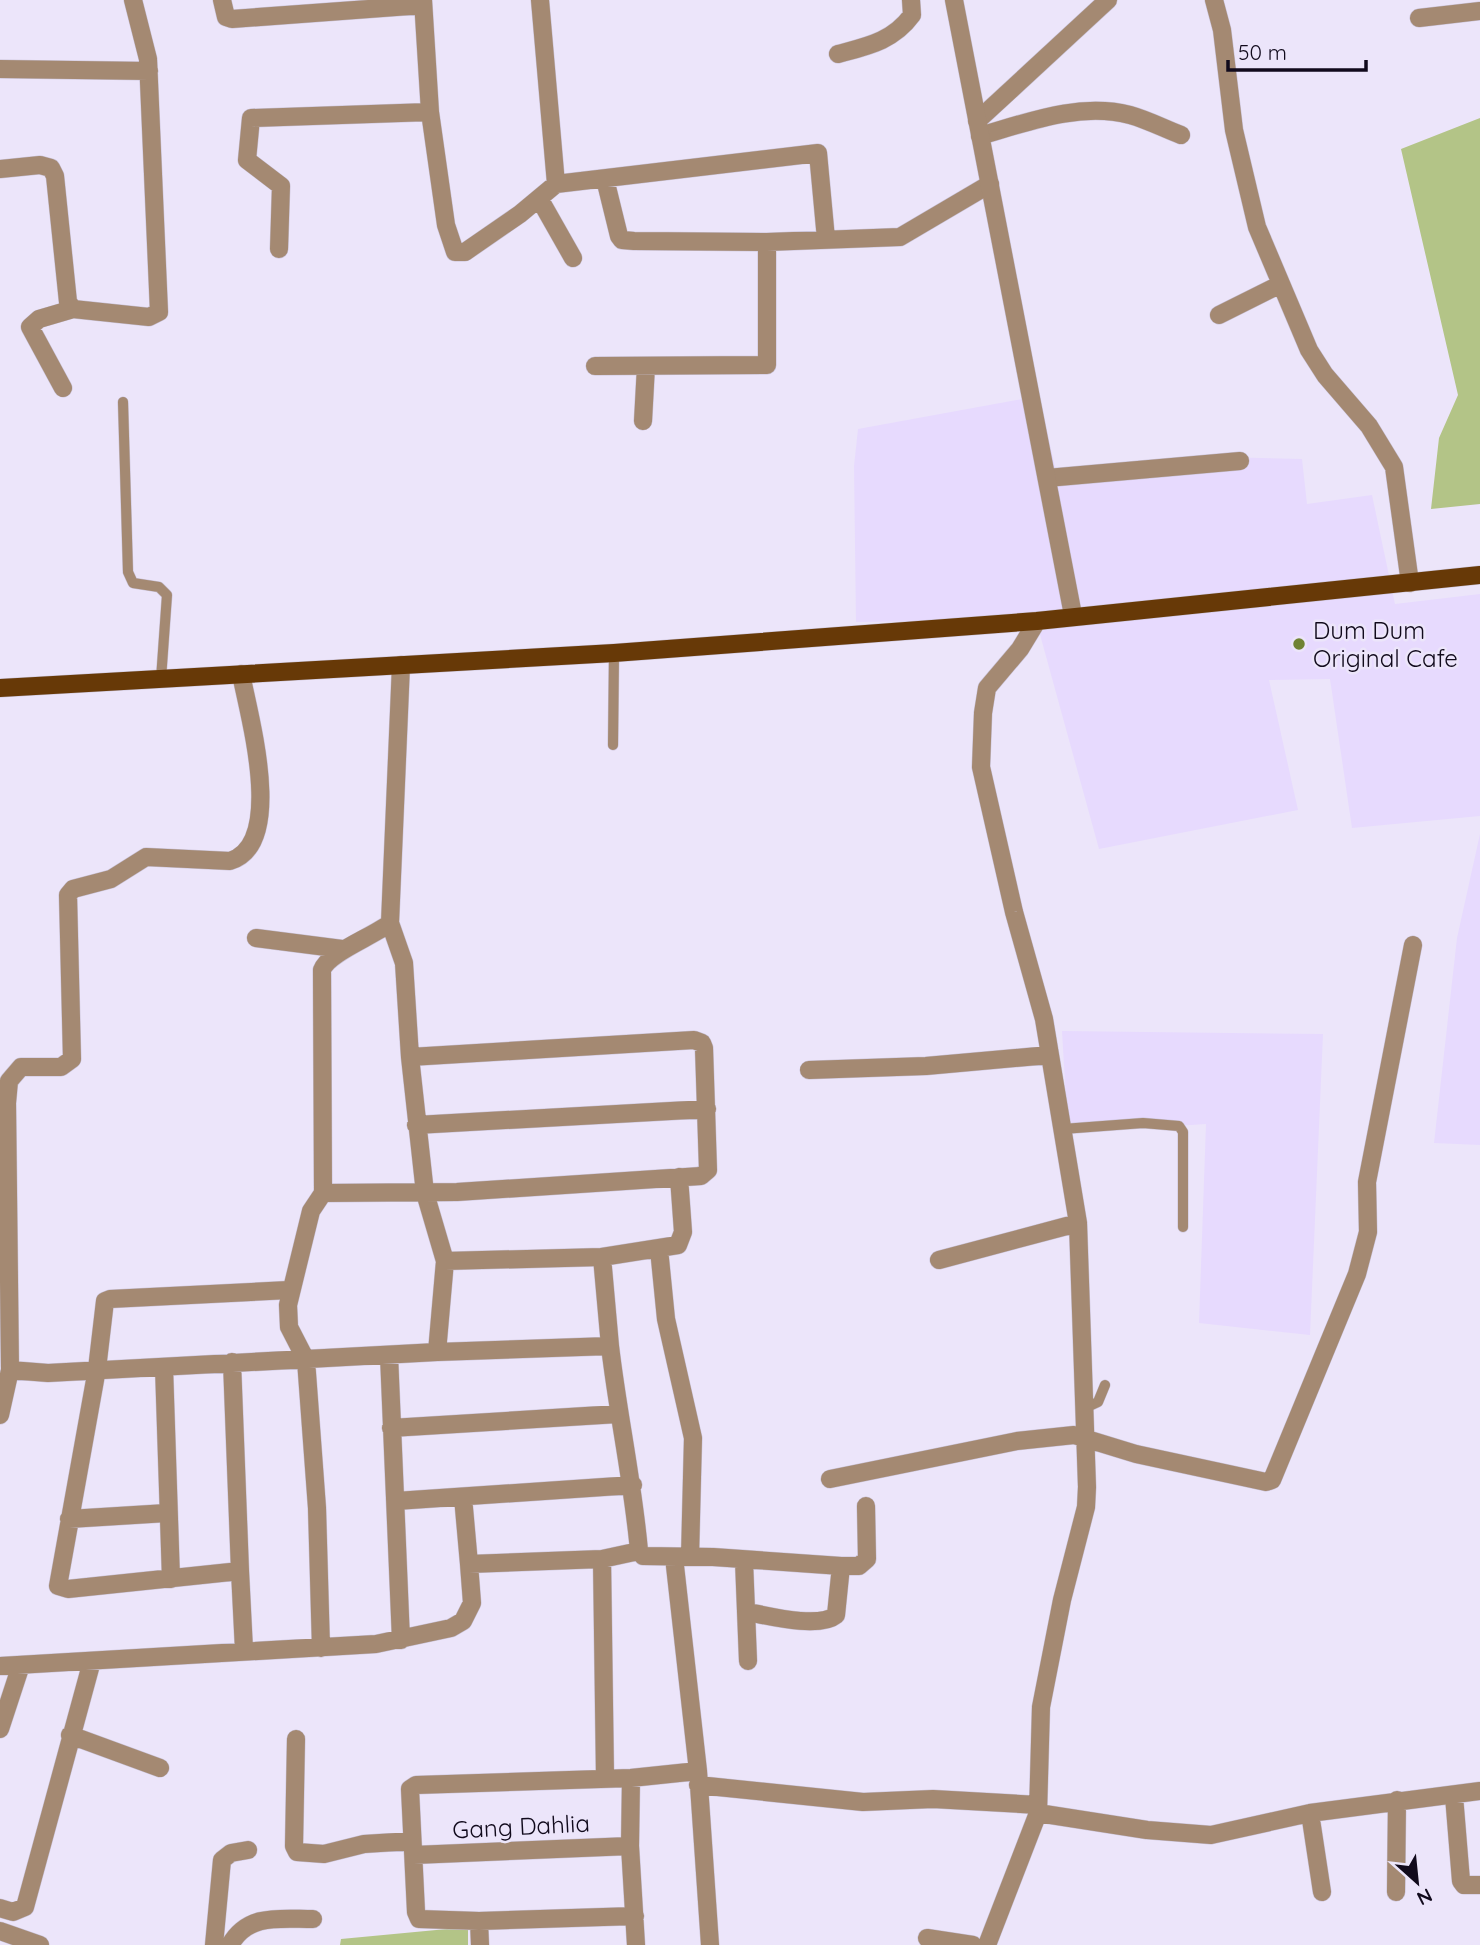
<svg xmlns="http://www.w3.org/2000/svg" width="1480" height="1945" font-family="Quicksand,sans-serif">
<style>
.built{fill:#e7dafe}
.grass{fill:#b3c487}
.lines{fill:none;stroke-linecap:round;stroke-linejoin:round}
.service-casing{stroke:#c9c2d6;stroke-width:11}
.minor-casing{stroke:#c9c2d6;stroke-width:19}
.tertiary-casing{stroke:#c9c2d6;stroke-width:19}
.primary-casing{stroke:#c9c2d6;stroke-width:19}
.service{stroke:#a48972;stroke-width:10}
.minor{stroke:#a48972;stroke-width:18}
.tertiary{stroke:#a48972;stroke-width:18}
.primary{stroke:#673907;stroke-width:18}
.poi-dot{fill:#708333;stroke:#ece5fa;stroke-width:2.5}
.labels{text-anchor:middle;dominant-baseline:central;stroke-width:5;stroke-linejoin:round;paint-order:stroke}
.poi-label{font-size:24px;fill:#110a1c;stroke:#ece5fa;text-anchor:start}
.street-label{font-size:24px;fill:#110a1c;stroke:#ece5fa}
</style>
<rect width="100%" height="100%" fill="#ece5fa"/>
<!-- built -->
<path class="built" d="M1039,396L1058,480L1219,457L1302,459L1307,504L1372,495L1395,604L1480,594V816L1352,828L1330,679L1269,680L1298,810L1099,849L1036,620L856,622L854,466L858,429Z
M1480,834V1145L1434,1143L1457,938Z
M1062,1031L1323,1034L1310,1335L1199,1323L1206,1124L1068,1133Z"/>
<!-- grass -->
<path class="grass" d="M1480,118V504L1431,509L1439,438L1458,395L1401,149Z
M468,1927V1945H340L341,1939Z"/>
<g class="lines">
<!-- service casing -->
<g class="service-casing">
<path id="service" d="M123,402L128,572L133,583L159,587L167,595L161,679
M613,745L614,653
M1063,1129L1143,1123L1179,1126L1183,1132V1227
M1083,1409L1098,1402L1105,1385"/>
</g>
<!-- minor casing -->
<g class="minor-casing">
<path id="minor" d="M222,0L226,17L232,19L423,5
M423,0L430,112L446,225L455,252H465L520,214L556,184L818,153L826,239
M540,0L556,184
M1214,0L1222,30L1234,130L1257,227L1309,350L1325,375L1369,426L1394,467L1410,583
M1419,18L1480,11
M838,54C868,46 893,41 912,15L911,0
M0,69L149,71
M977,121L1108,0
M980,136C1028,122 1080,102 1130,115C1148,120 1165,129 1181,135
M0,169L40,165L51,168L55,176L68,302L73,309L149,317L159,312L148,59L133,0
M605,179L619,236L622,240L634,241L767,242L900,237L990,184
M539,198L573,258
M279,249L281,186L247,160L251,118L430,112
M1219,315L1279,285
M595,366L767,365V242
M63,388L30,327L39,319L73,309
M643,421L646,366
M1047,478L1240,461
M256,938L342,949
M410,1057L425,1193L445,1261L602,1257
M809,1070L926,1066L1049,1055
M416,1125L707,1109
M323,1193L457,1192L701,1176L708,1170L704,1048L702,1043L694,1040L410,1057L404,963L390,923L401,665
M659,1249L666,1319L693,1438L690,1557
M939,1260L1078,1223
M610,1346L602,1257L678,1245L683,1232L679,1177
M437,1352L445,1261
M389,1355L401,1640
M232,1362L240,1571L68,1589L58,1586L97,1369L105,1301L110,1299L289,1290
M164,1367L171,1579
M10,1370L48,1373L437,1352L610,1346C618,1415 633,1482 639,1551
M0,1415L10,1370L7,1103L9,1081L21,1067H61L72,1059L68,895L73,889L111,879L146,857L230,861C286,844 249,716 241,674
M391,1428L618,1414
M830,1479L1017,1441L1074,1435L1136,1454L1266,1482L1272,1480L1357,1274L1368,1232L1367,1182L1413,945
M463,1497L469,1564
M396,1501L633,1485
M69,1519L167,1513
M674,1557L698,1771L710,1945
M602,1559L605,1777
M744,1561L748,1661
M240,1571L244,1650
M748,1612C769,1616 819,1629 836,1615L841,1566H859L867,1559L866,1506
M321,1648L317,1508L306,1360L289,1327L288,1305L311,1211L323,1193L322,970C328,953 372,937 390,923
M0,1666L376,1644L451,1628L463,1621L472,1603L469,1564L602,1559L639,1551L643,1556L713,1557L841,1566
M0,1729L21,1665
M70,1735L160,1768
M296,1739L294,1846L297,1852L324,1854L364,1844L412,1841
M631,1778L630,1846L636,1945
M698,1785L863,1802L933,1799L1038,1805
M1454,1796L1461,1881L1464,1885H1480
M1038,1813L1147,1830L1211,1835L1310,1813L1480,1791
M1310,1813L1322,1892
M414,1855L630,1846
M1396,1892L1397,1800
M0,1908L13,1912L25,1907L92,1661
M635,1916L479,1921L419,1919L416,1912L410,1789L416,1785L631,1778L698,1771
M479,1921L480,1945
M0,1931L40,1945
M927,1938L973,1945
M214,1945L222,1860L231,1853L248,1850
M230,1945C248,1913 280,1919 313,1919
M987,1945L1038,1813L1041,1707L1062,1600L1086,1507L1087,1487L1078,1223L1044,1019L1014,912L981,767L983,713L987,688L1020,649L1037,621"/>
</g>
<!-- tertiary casing -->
<g class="tertiary-casing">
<path id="tertiary" d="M954,0L1073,615"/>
</g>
<!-- primary casing -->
<g class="primary-casing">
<path id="primary" d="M0,688L614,653L1037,621L1480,575"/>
</g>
<!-- service -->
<use href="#service" class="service"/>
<!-- minor -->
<use href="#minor" class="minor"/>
<!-- tertiary -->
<use href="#tertiary" class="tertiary"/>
<!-- primary -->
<use href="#primary" class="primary"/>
</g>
<!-- markers -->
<circle class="poi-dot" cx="1299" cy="644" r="7"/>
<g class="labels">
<!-- poi labels -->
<g class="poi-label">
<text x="1313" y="630">Dum Dum<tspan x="1313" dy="28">Original Cafe</tspan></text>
</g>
<!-- street labels -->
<g class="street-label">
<text transform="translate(521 1826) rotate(-3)">Gang Dahlia</text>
</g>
</g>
<!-- north arrow -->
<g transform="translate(1417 1882) rotate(153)" stroke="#ece5fa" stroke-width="5" paint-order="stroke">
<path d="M0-5L12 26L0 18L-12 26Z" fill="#110a1c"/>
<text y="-10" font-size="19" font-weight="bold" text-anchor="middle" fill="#110a1c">N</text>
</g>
<!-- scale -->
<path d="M1228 60v10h138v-10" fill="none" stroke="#110a1c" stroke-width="3.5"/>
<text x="1238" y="60" font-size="21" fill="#110a1c" stroke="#ece5fa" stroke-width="5" paint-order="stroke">50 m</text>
</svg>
